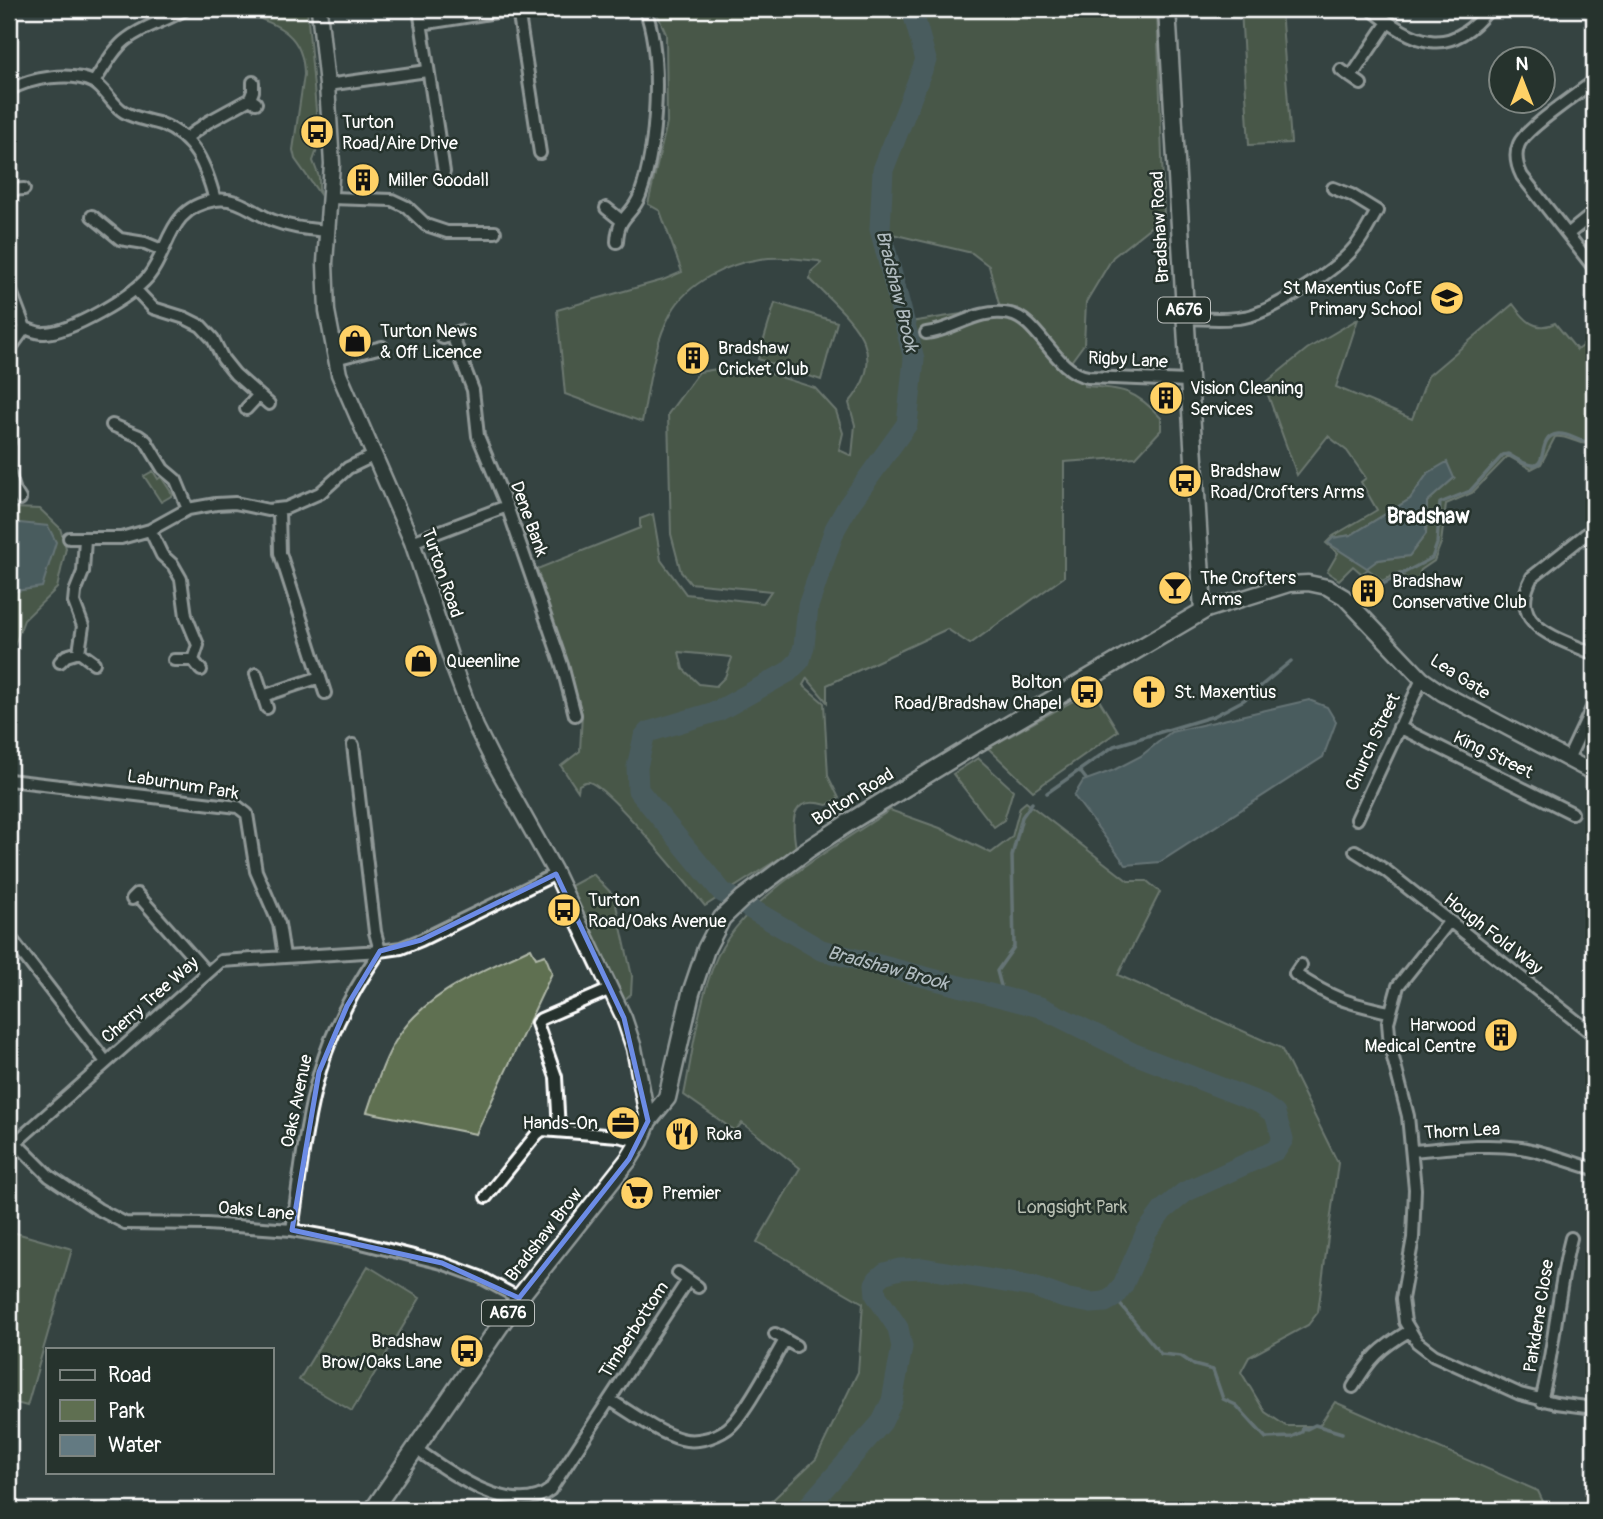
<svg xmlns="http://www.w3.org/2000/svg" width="1603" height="1519" font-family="Pangolin,sans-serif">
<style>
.green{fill:#5f6f51;stroke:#afb7a8;stroke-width:2;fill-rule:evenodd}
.water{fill:#637a82;stroke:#a1afb4;stroke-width:2}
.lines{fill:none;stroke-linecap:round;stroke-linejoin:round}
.stream{stroke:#a1afb4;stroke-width:3.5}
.river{stroke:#637a82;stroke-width:21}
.minor-casing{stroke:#fff;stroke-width:16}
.secondary-casing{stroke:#fff;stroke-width:19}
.primary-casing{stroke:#fff;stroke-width:21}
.minor{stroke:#26332d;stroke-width:10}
.secondary{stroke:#26332d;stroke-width:14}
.primary{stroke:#26332d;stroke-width:16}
.marked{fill:none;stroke:#6c8ce6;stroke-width:5;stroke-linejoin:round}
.labels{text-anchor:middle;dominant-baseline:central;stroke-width:5;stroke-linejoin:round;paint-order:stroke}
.shield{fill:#26332d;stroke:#bec2c0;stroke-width:2}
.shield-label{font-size:16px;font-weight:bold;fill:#fff}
.poi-label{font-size:18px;fill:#fff;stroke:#26332d;text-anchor:start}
.street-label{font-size:18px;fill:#fff;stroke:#26332d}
.park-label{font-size:18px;fill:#b7beb1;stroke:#26332d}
.water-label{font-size:19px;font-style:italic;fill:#b1bcc0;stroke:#26332d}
.quarter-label{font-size:21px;font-weight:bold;fill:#fff;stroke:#26332d}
</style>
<rect width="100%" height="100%" fill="#354342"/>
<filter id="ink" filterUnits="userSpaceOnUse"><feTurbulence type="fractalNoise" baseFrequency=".0143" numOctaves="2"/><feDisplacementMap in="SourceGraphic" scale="14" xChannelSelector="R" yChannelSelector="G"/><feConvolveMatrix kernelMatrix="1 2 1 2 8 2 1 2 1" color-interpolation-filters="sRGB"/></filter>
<g filter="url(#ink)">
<!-- green -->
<path class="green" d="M234,9H307L319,144L313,161L319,177V193L295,159L293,150L304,75C304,28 270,23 234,9Z
M655,9H1157L1164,216L1113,257L1086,302L1084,344L1065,370L1064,374L1075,371L1085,386C1121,388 1136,390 1161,418V430L1136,457L1064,462V577L970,644L947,629L827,685V702L807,678L803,685L824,703L828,776L839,798L827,805C790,795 791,820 796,848L705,906C687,884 610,788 589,782C584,781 583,783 579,785L578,791L561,766L580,751L582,714L537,569L640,528V519L653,514L661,560L686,594L763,603L771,591L690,583L681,572L671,534L668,414L699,372L742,365L815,388L836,411L843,433L839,450L852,456L855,425L849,403C894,349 848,318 810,279L811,272L821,263L819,261C800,259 780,256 760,259C727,264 688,282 671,313C653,345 649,386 642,422L565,394L557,310L663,280L682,272L660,211L648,204L667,123L666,34ZM892,234L972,253L989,266L1000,308L910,322L893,257ZM679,652L731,657L732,658L725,677L716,686L699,684L683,669Z
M1241,9H1281L1291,143L1249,145Z
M775,303L837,322L821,380L758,359Z
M1513,304C1524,319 1535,333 1555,323L1577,350L1594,336V443C1579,447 1569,435 1555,437L1541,464L1531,469L1508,456L1472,493L1446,504L1441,543L1434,561L1421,570L1415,588L1400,572L1382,581L1368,569L1362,574L1353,566L1339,580L1327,572L1338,553L1326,543L1333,536L1377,510L1361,482L1366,478L1347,451L1328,436L1297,475L1264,384L1307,349L1358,319L1336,387L1412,419L1428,376ZM1428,473L1454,478L1427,502L1426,534L1409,556L1378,560L1333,538L1351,535L1410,499Z
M153,471L158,479L161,477L173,495L161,502L144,476Z
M13,508L40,509L60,528L66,548L57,588L24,620L9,660V510Z
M1093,690L1118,731L1033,791L988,748Z
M978,758L1013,790L1004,820L994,827L953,774Z
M1026,802L1128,881H1147L1160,892L1118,975L1281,1048L1338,1163L1318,1312L1308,1325L1249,1357L1241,1372L1265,1412L1286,1426H1319L1335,1402L1538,1491L1547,1510H762L816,1459L858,1372L863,1303L757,1242L800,1168L742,1123L735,1131L684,1095C693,1051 698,1005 714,964C739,899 834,848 890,810L940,828L991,853L1012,837L1020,807Z
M593,874L614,896L632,976L631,994L624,1000L569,887Z
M531,948L536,958L545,955L552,973L476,1134L367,1112C376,1086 383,1060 398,1037C427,991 484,971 531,948Z
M9,1231L72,1249L27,1406L9,1401Z
M368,1266L420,1298L352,1411L299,1380Z"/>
<!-- water -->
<path class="water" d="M1447,462L1454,478L1427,502L1426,534L1409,556L1378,560L1367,568L1328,543L1333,538L1351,535L1410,499L1428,473Z
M20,523L48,526L56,542L42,587L9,592V530Z
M1309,700L1327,707L1336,722L1323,757L1160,862L1126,865L1074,796L1083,781L1114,770L1141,756L1171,732Z"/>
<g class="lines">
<!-- stream -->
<path class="stream" d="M1383,584L1432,558L1437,544L1440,503L1470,491L1503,455L1508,454C1559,487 1530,437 1558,434C1572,433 1578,445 1594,441
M1079,770L1086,779
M1047,793L1114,746L1214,716L1244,700L1291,661
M1004,997L997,971L1014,947L1012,856L1022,817L1032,803
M1114,1297L1161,1354L1181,1356L1194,1365L1213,1370L1223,1399L1236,1405L1266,1438L1292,1437L1302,1432L1303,1428L1307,1429L1315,1425L1342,1433"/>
<!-- river -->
<path class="river" d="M805,1510L882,1422L892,1401L902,1347L898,1328L876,1295L875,1284L878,1279L885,1273L900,1269L923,1268L1034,1287L1064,1298L1091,1303L1105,1302L1114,1297L1123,1285L1146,1233L1163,1210L1185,1192L1276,1150L1283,1139L1275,1114L1260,1103L1132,1053L1040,1007L821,950L722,892L638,790L637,767L644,737L648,732L718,711L788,672L800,660L804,646L808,606L835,529L848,506L907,424L914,359L880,229L883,170L926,60L912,9"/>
<!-- minor casing -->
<g class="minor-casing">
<path id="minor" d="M419,9L444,172
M518,9L540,153
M1371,9C1415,44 1449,60 1489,9
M421,24L515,9
M1341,70L1361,84
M1351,77L1388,22
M1594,81C1578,94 1526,128 1519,144C1514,155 1517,166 1522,176L1594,268
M94,82C104,68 113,49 127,39C145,25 167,21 185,9
M253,82V91L250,99L256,103
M327,85L427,71
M9,90C30,78 71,71 93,82C105,88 112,105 124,112C136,119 148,120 161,124C195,137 206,166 215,200
M186,138L208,122L250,99
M9,190L24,189
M331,198L392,200L407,207L426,225L447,232H495
M606,208L622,221
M92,216L120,239L145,243L162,250
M1568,234L1594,213
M617,242C618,214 632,217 640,195C657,148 663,56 645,9
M9,286L25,328
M135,289L153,308L185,318L201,326L213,339L223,359L235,374L269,404
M1184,318C1204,318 1225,321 1244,317C1271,313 1336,270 1354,248C1363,238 1370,223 1377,211L1351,195L1333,188
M25,328C31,330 38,334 45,333C71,332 131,297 148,277C171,248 167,208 215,200C238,196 255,214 274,221C292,228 309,229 327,231
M926,333C954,331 977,307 1010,314C1038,319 1055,372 1088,377L1188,381
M452,335L473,390L478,436L507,506L562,665L575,715
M443,338L461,331
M9,350L25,328
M335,359L382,347
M246,409L259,395
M9,425V442
M112,425L139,436L146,441L163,469L176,480L188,509
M9,473L15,491L20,499
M279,510L280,553L325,693
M1594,528L1532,577C1506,627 1559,638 1594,654
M150,530L162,555L173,565L181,579L186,616L198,645L193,660
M69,538H121L150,530L188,509L216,504L235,503L268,510L286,508L320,493L348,468L375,455
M412,542L507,506
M79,652L83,626L74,602L75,592L83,572L85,538
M174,660H193L201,670
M60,662L66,656L79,652L94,663
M256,674L267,708
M263,696L320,677
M1399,727L1572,813
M1568,759L1594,704
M9,780L238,807L247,814L256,871L279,924L284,956
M1357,819L1422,679
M1355,851L1385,870L1594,1035
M132,899L137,894L207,973
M1449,922L1398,986L1388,1022L1390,1046L1408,1116L1415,1189L1413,1238L1402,1299L1405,1322L1417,1342L1434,1355L1520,1394L1556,1403L1594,1408
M9,936L106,1062
M1301,965L1295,974C1331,998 1347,1003 1389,1012
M559,1130L556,1077L537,1023L541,1019L611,989
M9,1136L49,1176L98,1209L125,1223L207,1224L292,1230L349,1240L442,1263L480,1277L519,1298
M15,1143L221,961L380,951L375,932L353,745
M1413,1151C1449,1148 1485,1143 1521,1148C1546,1152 1570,1162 1594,1169
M486,1197L537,1134L542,1130L618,1136L640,1141
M292,1230C300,1177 305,1122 320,1071C332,1029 355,987 380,951L401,948L421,940L556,874
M678,1273L698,1287
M775,1334L796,1346
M1353,1387C1371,1357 1379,1349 1409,1331
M610,1400C632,1413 656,1432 681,1439C696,1443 714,1438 727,1429C744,1417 773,1360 785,1340
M1541,1401C1555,1347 1557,1292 1571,1238
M416,1449C449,1473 513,1519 550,1490L688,1280"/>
</g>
<!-- secondary casing -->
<g class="secondary-casing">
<path id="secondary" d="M319,9L327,85L332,164L325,263L327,311L339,374L412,542L455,671L476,727L491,757L554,870L624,1018L634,1048L648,1121
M1203,611L1289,584L1308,583L1327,587L1344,597L1422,679L1442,693L1594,773"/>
</g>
<!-- primary casing -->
<g class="primary-casing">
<path id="primary" d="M373,1510L519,1298L629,1159L640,1141L648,1121L667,1098L691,993L706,949L722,918L742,899L807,850L851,821L973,746L1203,611L1167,9"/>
</g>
<!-- minor -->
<use href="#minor" class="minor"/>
<!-- secondary -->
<use href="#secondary" class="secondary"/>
<!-- primary -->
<use href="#primary" class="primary"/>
</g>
</g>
<!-- marked area -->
<path d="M0 0H1603V1519H0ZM556,874L624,1018L648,1121L629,1159L519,1298L442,1263L292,1230L319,1072L347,1006L380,951L421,940Z" fill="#354342" fill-opacity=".55" fill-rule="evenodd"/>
<path class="marked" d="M556,874L624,1018L648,1121L629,1159L519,1298L442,1263L292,1230L319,1072L347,1006L380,951L421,940Z"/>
<!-- icons -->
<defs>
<g id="bus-disc" transform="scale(1.75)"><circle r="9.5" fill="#ffd166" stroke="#26332d"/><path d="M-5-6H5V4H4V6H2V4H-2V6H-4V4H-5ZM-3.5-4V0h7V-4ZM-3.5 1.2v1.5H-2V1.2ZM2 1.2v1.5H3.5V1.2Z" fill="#111"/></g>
<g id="building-disc" transform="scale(1.75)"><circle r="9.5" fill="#ffd166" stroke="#26332d"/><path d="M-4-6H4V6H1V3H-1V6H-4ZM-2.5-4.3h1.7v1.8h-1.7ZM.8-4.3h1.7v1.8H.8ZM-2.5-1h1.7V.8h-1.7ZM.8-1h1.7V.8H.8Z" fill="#111"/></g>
<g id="school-disc" transform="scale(1.75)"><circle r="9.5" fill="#ffd166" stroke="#26332d"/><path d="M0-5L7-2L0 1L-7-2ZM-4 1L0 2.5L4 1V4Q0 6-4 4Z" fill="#111"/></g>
<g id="shop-disc" transform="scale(1.75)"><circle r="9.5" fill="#ffd166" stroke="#26332d"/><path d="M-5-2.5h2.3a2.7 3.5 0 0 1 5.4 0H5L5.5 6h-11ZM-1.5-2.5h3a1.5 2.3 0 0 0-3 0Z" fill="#111"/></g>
<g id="bar-disc" transform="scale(1.75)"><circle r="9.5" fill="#ffd166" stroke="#26332d"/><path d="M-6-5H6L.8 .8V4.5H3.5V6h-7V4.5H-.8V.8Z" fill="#111"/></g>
<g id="church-disc" transform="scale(1.75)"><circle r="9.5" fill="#ffd166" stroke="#26332d"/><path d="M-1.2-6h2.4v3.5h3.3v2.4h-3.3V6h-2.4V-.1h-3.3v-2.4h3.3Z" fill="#111"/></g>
<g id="office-disc" transform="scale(1.75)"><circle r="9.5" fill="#ffd166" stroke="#26332d"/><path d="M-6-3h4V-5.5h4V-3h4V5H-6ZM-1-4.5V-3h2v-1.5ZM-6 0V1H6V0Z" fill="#111"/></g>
<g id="restaurant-disc" transform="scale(1.75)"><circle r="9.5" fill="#ffd166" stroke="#26332d"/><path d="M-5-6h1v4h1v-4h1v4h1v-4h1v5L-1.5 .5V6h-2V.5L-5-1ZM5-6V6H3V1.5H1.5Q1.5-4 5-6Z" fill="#111"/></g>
<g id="supermarket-disc" transform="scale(1.75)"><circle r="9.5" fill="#ffd166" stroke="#26332d"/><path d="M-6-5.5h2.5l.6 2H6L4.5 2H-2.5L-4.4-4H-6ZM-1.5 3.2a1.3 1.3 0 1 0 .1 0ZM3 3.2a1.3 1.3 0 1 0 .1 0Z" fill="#111"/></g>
</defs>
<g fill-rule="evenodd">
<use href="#bus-disc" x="317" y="132"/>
<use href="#building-disc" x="363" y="180"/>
<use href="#school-disc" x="1447" y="298"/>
<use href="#shop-disc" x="355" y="341"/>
<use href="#building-disc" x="693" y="358"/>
<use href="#building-disc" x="1166" y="398"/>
<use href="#bus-disc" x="1185" y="481"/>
<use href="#bar-disc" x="1175" y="588"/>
<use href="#building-disc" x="1368" y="591"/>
<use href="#shop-disc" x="421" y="661"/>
<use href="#bus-disc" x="1087" y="692"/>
<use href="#church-disc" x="1149" y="692"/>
<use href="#bus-disc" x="564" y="910"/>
<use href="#building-disc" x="1501" y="1035"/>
<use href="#office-disc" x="623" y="1123"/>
<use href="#restaurant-disc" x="682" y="1134"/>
<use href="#supermarket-disc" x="637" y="1193"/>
<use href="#bus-disc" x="467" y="1351"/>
</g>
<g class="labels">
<!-- shield labels -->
<g class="shield">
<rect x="1158" y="297.5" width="52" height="25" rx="5"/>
<rect x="482" y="1300.5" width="52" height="25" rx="5"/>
</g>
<g class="shield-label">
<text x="1184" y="310">A676</text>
<text x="508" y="1313">A676</text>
</g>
<!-- poi labels -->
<g class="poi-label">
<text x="342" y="122">Turton<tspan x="342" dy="21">Road/Aire Drive</tspan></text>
<text x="388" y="180">Miller Goodall</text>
<text x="1422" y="288" text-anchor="end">St Maxentius CofE<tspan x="1422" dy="21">Primary School</tspan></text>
<text x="380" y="331">Turton News<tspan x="380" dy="21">&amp; Off Licence</tspan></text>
<text x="718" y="348">Bradshaw<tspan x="718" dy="21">Cricket Club</tspan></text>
<text x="1190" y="388">Vision Cleaning<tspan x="1190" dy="21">Services</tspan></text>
<text x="1210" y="471">Bradshaw<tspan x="1210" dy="21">Road/Crofters Arms</tspan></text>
<text x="1200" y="578">The Crofters<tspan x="1200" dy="21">Arms</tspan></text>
<text x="1392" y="581">Bradshaw<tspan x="1392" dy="21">Conservative Club</tspan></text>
<text x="446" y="661">Queenline</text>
<text x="1062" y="682" text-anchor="end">Bolton<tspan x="1062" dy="21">Road/Bradshaw Chapel</tspan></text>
<text x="1174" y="692">St. Maxentius</text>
<text x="588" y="900">Turton<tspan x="588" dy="21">Road/Oaks Avenue</tspan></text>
<text x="1476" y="1025" text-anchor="end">Harwood<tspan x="1476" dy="21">Medical Centre</tspan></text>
<text x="598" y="1123" text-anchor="end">Hands-On</text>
<text x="706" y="1134">Roka</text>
<text x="662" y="1193">Premier</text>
<text x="442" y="1341" text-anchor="end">Bradshaw<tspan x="442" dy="21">Brow/Oaks Lane</tspan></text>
</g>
<!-- street labels -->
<g class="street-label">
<text transform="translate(1160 227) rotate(-93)">Bradshaw Road</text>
<text transform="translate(1128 360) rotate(3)">Rigby Lane</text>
<text transform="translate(529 519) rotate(70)">Dene Bank</text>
<text transform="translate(442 573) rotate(71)">Turton Road</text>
<text transform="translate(1460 677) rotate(33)">Lea Gate</text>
<text transform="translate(1373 742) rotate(-65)">Church Street</text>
<text transform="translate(1493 755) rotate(26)">King Street</text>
<text transform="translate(183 785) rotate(9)">Laburnum Park</text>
<text transform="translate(853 797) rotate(-32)">Bolton Road</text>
<text transform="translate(1493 934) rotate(38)">Hough Fold Way</text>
<text transform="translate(150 1000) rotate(-41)">Cherry Tree Way</text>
<text transform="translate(297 1101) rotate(-78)">Oaks Avenue</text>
<text transform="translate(1462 1131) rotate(-3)">Thorn Lea</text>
<text transform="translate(256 1211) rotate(5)">Oaks Lane</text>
<text transform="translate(544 1235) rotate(-52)">Bradshaw Brow</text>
<text transform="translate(1539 1316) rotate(-81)">Parkdene Close</text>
<text transform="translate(634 1330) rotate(-57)">Timberbottom</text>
</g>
<!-- park labels -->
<g class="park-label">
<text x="1072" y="1207">Longsight Park</text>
</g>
<!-- water labels -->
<g class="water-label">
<text transform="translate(897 291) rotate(76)">Bradshaw Brook</text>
<text transform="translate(888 968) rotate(15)">Bradshaw Brook</text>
</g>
<!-- quarter labels -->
<g class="quarter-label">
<text x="1428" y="516">Bradshaw</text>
</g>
</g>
<!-- margin -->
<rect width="1603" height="1519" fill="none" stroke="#26332d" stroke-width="35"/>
<rect x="18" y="18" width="1568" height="1484" fill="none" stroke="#fff" stroke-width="2.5" filter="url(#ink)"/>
<!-- legend -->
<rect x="46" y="1348" width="228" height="126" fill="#26332d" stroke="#7d8581" stroke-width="2"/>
<rect x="60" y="1370" width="35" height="10" fill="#26332d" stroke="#7d8581" stroke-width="2"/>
<text x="108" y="1382" font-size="21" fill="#ffffff">Road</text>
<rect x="60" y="1400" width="35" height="21" fill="#5f6f51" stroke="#7d8581" stroke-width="2"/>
<text x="108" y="1418" font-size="21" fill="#ffffff">Park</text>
<rect x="60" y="1435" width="35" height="21" fill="#637a82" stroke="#7d8581" stroke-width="2"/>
<text x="108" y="1452" font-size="21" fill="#ffffff">Water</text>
<!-- north arrow -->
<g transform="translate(1522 80)"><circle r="33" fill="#26332d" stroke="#7d8581" stroke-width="2"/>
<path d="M0-5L12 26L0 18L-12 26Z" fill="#ffd166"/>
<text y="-10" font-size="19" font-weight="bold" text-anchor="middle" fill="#ffffff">N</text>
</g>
</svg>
